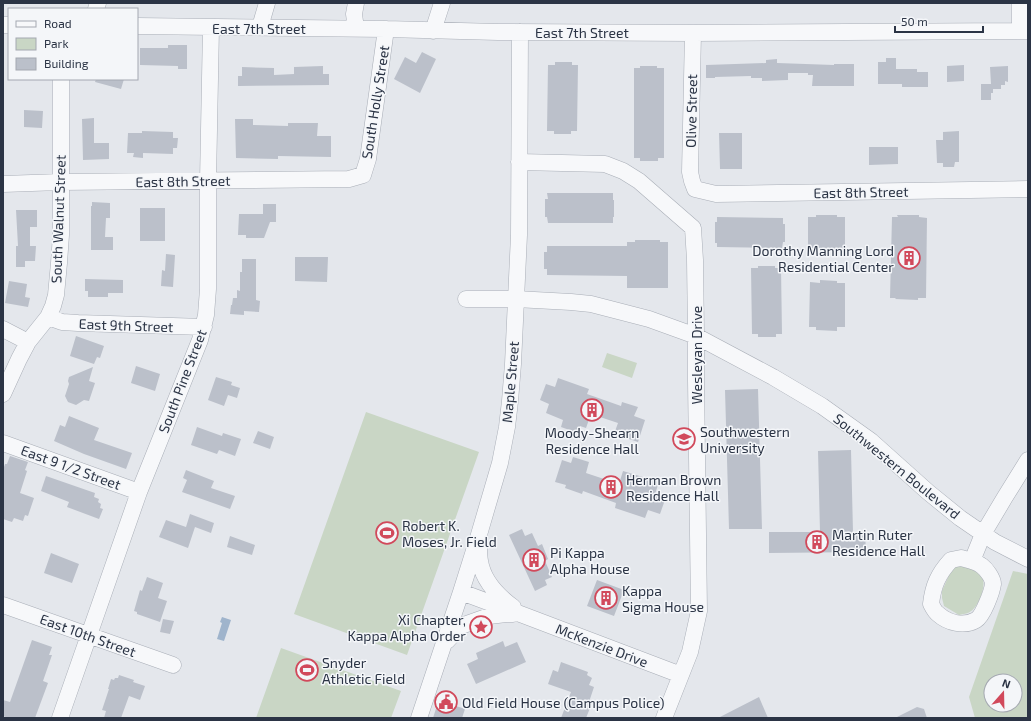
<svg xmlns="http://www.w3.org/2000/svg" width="1031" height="721" font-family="'Exo 2',sans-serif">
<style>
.green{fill:#c9d6c5;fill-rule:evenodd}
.water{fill:#9fb4cc}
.building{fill:#bbc0ca}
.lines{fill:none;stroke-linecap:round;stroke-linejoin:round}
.minor-casing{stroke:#a9aeb7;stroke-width:17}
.minor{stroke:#f7f8fa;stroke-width:16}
.labels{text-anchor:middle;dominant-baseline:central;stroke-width:3;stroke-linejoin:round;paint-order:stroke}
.street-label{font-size:14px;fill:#2b3445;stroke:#f4f6f9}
.poi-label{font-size:14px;fill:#2b3445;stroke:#f4f6f9;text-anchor:start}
</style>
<rect width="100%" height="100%" fill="#e4e7ec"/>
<!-- green -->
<path class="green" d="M607,353L637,363L632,378L602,367Z
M366,412L479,452L407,655L294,614Z
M961,564C966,566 976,569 979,572C990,580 979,609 968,613C966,614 962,614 959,615L944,606L942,598V591L950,573L954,568Z
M1013,571L1028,574V718H975L969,697ZM991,681H1015V705H991Z
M281,648L401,691L391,718H256Z"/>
<!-- water -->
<path class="water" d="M222,617L231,620L224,641L217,639L222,623L220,622Z"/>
<!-- building -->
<path class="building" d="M168,45H187V69H178V66L140,65V48H168Z
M422,52L436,59L420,93L394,79L405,57L416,63Z
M886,58H896V69H917V72H928V87H902V84H878V62H886Z
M777,59V63L834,65V64H854V86H812L813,75H808V73H788V80L762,81V78H751V76L715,77V78H706V65L766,63V60Z
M555,62H572V65H578L577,131H571V134H554V131H547L548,65H555Z
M964,65V81L947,82V66Z
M323,66V74H329V85L238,86V76H242V67L274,68V75L294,74V67Z
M640,66H657V68H664V158H658V161H640V158H634V68H640Z
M1008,66V82L1005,81V85H1001V89H993V93H991V100H981V84H991L990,67Z
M96,79H124L121,89L95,82Z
M24,110L43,111L42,128L24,127Z
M94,118V143H109V159L83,160L82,119Z
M235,119H253V125L288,126V123H318L317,136H331V157L278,156V159L236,158Z
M142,131L173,132V138H178L177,148H173V154L143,153V158L133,157L134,153H127L128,133H142Z
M959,131V162H955L954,167H943V163H937L936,140H943V132Z
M719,133H742V169H720Z
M869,147H898V164L869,165Z
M547,193H613V200H614V217H613V223H548L547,217H545V199H548Z
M92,202L110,203V218H106L105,237H113V250H91V206H92Z
M263,204H276V222H270L264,238H246V235H238L239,214H263Z
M140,208H165V241H140Z
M16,210H37V227H30V246H36L35,261H25V267H16V246H18Z
M816,215H837V217H845V249H837V252H816V249L808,248V217H816Z
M897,215H919V217L927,218L926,298H918V300L895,299L896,298H890L892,217H898Z
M717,217L783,218V224H785V242H783L782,248L717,247V243H715V222H717Z
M635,240H660V242H668V288H627V276L547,275V269H544V252H547V246H627V242H635Z
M166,254L175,255L173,287L161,286L162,270L165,271Z
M295,257H328L327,282L295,281Z
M242,259H256V300L260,301L259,312L244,311V315L230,314L231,305H232L233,298H237V290L240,291V272H242Z
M758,266H775V268H781L782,334H776V337H758V334H752L751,268H758Z
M85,279L123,280V293H108V297H88V291H85Z
M820,280L837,281V283H845V327H837V331L816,330V327H809L810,282L820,283Z
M9,281L27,284L25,297L30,298L28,307L5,303Z
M76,336L104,346L100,358L97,357L94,364L70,356Z
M136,366L160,374L155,391L131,383Z
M93,367L89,381L95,383L89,401L84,400L76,405L68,402L65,396L69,384L68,381L69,377Z
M216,377L232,382L231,385L240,388L237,398L228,395L224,406L208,400Z
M558,378L589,389L587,394L621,406L622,402L638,407L634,416L645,420L638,442L614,434L618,423L591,414L586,428L580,426L578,433L561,427L563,420L546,413L549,404L540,400L546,384L555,387Z
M758,389L762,529H729L725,390Z
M69,416L99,428L94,440L132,453L126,469L84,454L54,441L60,425L65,427Z
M197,427L222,436L223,433L241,439L235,456L219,450L217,454L191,445Z
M258,431L274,437L270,449L253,443Z
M851,450L853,532H865L866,552L769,553V532H820L818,451Z
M10,456L28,462L25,470L27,471L20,493L34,498L28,516L25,515L23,521L14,518L12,522L3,519V470L5,464H7Z
M573,457L589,462L586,473L619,484L623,471L659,482L655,494L666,497L660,514L648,510L645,518L615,508L616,503L583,491L582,494L565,488L566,485L555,482L562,460L571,463Z
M186,470L214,481L211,488L235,496L230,509L182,492L187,480L183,478Z
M46,476L95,493L94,497L99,499L98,502L101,504L100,508L103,509L99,519L67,507L69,502L41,491Z
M190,514L214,523L211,533L195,527L188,548L159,537L166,520L186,527Z
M522,529L525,536L532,533L538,546L542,544L548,559L545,561L552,577L545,580L547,585L535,591L509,535Z
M230,536L255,545L252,555L227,547Z
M51,553L79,564L72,583L44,573Z
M147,577L163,583L158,598L167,601L160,622L137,614V612L134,611L140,590L142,591Z
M597,580L624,590L614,616L587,606Z
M163,619L174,621L170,634L160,632Z
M32,640L52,647L49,655H52L43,681L48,683L35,718H8L3,716V700L10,702Z
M503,641L505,647L517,642L526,662L476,684L467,664L478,659L476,653Z
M561,662L588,672L587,675L592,678L589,685L594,687L589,702L592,703L586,718H561L571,692L548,684L553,670L558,672Z
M119,675L134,680L133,682L145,686L140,700L129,696L121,718H104L106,711L102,710L109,689H108L111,679L114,680L115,678H118Z
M441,693L455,697L453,705L465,709L462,718H433Z
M759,697L768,718H718Z
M917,707L924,709L927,718H895Z"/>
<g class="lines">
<!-- minor casing -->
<g class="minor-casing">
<path id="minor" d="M96,9L98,3
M3,25H9
M137,26L386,29L498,32L693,33L1028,31
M260,27L267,3
M356,29L354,14L356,3
M433,31L442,3
M1020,31V3
M693,33L690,172L692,181L695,189L716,194L1028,189
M519,162L605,164L623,171L639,181L693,228L695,260L696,336V380L699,611L690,652L664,718
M3,184L60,182L349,179L363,175L368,159L386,29
M466,299H516L571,302L591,304L649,319L696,336L773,377L822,406L871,441L928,492L960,518L995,542L1028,559
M48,317L62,322L78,323L204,327
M3,329L28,342
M3,394L19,359L28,342L48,317L53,306L56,295L59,263L61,235V79
M3,443L139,492
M479,545C479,551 479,556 480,561C483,581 498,596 513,607
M961,558C968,560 976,561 982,566C986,569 993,578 993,584C992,592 983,616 976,620C964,627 948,623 938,614C935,612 933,608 931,604C933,586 938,574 951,560Z
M972,561L983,534L1005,497L1028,460
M461,592L523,615L681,675
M3,605L173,665
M447,641L461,626L489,616L506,614H513
M60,718L139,492L200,340L206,315L208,289V181L211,27
M419,718L461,592L478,538L500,463L507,427L510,401L513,364L519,235L520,32"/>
</g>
<!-- minor -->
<use href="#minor" class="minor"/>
</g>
<!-- icons -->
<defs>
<g id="building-ring" transform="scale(1.15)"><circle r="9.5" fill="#f4f6f9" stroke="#d1495b" stroke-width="1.5"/><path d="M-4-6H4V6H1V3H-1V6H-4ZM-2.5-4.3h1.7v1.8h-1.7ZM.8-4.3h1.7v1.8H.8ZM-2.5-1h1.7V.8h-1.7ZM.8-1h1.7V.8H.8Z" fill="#d1495b"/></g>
<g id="university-ring" transform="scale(1.15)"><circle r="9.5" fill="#f4f6f9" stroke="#d1495b" stroke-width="1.5"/><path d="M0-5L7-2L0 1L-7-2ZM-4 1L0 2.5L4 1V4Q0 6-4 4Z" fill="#d1495b"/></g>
<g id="stadium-ring" transform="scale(1.15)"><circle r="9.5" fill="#f4f6f9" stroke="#d1495b" stroke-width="1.5"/><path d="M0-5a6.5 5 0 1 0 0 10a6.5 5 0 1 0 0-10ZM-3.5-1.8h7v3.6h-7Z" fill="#d1495b"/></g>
<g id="sight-ring" transform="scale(1.15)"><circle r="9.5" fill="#f4f6f9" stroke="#d1495b" stroke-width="1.5"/><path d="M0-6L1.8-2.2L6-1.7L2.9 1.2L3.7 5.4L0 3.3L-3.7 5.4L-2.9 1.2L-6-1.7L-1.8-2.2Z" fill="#d1495b"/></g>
<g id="civic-ring" transform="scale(1.15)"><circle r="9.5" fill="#f4f6f9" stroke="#d1495b" stroke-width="1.5"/><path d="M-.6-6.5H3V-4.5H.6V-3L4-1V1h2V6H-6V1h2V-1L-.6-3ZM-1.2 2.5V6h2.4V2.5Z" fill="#d1495b"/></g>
</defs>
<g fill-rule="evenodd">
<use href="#building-ring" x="909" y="258"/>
<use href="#building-ring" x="592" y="410"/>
<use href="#university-ring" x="684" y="439"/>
<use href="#building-ring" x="611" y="487"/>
<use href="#stadium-ring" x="387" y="533"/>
<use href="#building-ring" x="817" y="542"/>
<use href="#building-ring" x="534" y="560"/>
<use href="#building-ring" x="606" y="598"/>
<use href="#sight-ring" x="481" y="627"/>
<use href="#stadium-ring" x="307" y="670"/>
<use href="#civic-ring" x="446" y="702"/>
</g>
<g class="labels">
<!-- street labels -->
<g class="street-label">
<text x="259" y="28">East 7th Street</text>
<text x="582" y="32">East 7th Street</text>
<text transform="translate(375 102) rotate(-81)">South Holly Street</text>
<text transform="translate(691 111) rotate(-89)">Olive Street</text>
<text transform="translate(183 181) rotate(-1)">East 8th Street</text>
<text transform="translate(861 192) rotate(-1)">East 8th Street</text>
<text transform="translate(58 219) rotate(-88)">South Walnut Street</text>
<text transform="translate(126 325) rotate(2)">East 9th Street</text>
<text transform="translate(696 355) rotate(-90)">Wesleyan Drive</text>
<text transform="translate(182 381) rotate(-69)">South Pine Street</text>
<text transform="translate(510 382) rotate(-85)">Maple Street</text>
<text transform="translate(897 466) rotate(39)">Southwestern Boulevard</text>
<text transform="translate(71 467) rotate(20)">East 9 1/2 Street</text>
<text transform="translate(88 635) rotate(20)">East 10th Street</text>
<text transform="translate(602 645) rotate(21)">McKenzie Drive</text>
</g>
<!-- poi labels -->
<g class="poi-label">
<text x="894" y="250" text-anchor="end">Dorothy Manning Lord<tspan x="894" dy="16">Residential Center</tspan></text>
<text x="700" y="431">Southwestern<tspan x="700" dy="16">University</tspan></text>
<text x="592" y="432" text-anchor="middle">Moody-Shearn<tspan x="592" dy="16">Residence Hall</tspan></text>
<text x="626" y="479">Herman Brown<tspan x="626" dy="16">Residence Hall</tspan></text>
<text x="402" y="525">Robert K.<tspan x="402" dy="16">Moses, Jr. Field</tspan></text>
<text x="832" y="534">Martin Ruter<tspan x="832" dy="16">Residence Hall</tspan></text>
<text x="550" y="552">Pi Kappa<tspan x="550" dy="16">Alpha House</tspan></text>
<text x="622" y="590">Kappa<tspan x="622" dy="16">Sigma House</tspan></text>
<text x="466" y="619" text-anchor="end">Xi Chapter,<tspan x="466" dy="16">Kappa Alpha Order</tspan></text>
<text x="322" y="662">Snyder<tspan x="322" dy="16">Athletic Field</tspan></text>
<text x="462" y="702">Old Field House (Campus Police)</text>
</g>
</g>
<!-- border -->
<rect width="1031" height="721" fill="none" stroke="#2b3445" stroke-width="8"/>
<!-- legend -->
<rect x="8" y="8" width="130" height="72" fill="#f4f6f9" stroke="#a4a8b1"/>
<rect x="16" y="21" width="20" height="6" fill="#f7f8fa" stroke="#a4a8b1"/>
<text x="44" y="28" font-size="12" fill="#2b3445">Road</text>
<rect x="16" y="38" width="20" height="12" fill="#c9d6c5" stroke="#a4a8b1"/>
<text x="44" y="48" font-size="12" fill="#2b3445">Park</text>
<rect x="16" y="58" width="20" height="12" fill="#bbc0ca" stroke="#a4a8b1"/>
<text x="44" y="68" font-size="12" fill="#2b3445">Building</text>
<!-- north arrow -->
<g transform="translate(1003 693) rotate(20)"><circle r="19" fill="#f4f6f9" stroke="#a4a8b1"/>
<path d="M0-3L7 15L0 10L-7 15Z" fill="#d1495b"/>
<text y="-6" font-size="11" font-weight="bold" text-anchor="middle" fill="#2b3445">N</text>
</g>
<!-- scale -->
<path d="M895 26v6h88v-6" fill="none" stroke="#2b3445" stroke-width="2"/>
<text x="901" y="26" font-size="12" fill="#2b3445" stroke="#f4f6f9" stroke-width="3" paint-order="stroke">50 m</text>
</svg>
